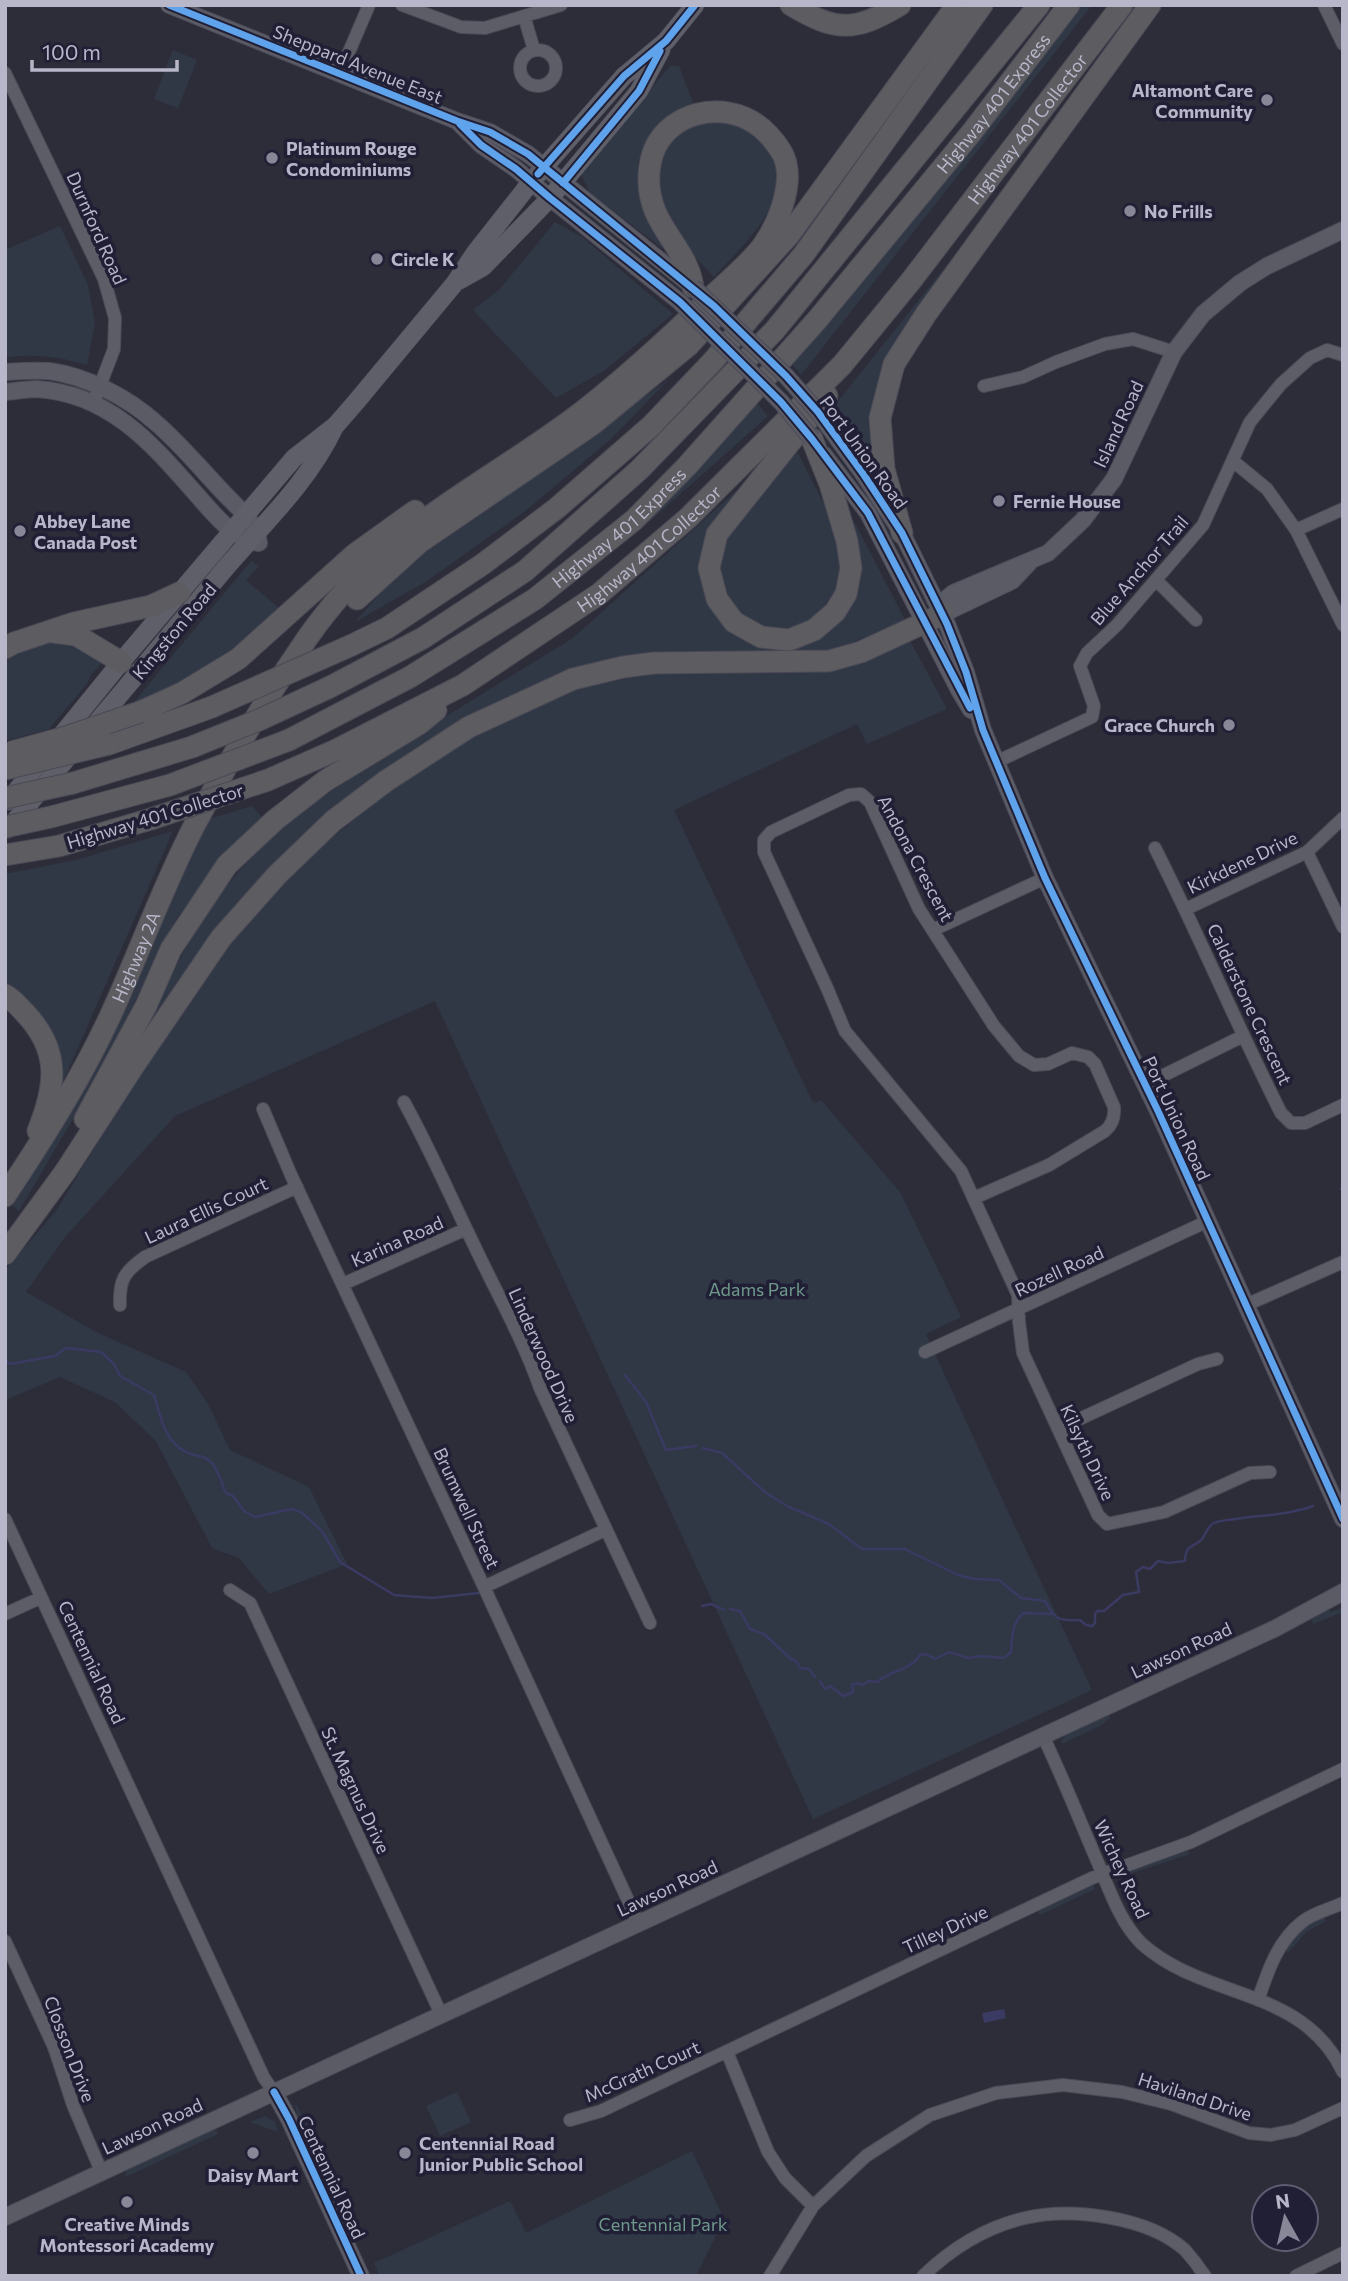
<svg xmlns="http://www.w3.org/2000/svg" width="1348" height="2281" font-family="Commissioner,sans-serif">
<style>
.green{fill:#303846}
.water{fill:#3a3a62}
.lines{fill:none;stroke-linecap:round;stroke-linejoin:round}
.stream{stroke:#3a3a62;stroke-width:2.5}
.street-casing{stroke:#4a4a54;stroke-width:14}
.secondary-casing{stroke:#4b4a57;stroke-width:18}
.primary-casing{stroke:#4b4a57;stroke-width:19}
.highway-casing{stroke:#4a4955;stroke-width:23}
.street{stroke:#5d5d68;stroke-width:12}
.secondary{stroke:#5b5b66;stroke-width:16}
.primary{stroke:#5f5f69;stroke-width:18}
.highway{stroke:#5c5c61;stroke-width:21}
.secondary-bridge-casing{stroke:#4b4a57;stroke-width:18;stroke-linecap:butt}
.highway-bridge-casing{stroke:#4a4955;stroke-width:23;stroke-linecap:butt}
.secondary-bridge{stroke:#5b5b66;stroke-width:16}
.highway-bridge{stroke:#5c5c61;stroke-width:21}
.cycleway-casing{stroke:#201f35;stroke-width:11}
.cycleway{stroke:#60a3ed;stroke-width:7}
.poi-dot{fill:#878798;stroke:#201f35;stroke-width:2.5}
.labels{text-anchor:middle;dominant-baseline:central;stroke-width:7;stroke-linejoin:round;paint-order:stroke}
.street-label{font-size:18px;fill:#b8b7ca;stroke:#201f35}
.poi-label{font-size:18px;font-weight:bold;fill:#b8b7ca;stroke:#201f35;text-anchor:start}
.park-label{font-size:18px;fill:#6f9a8b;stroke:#201f35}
</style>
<rect width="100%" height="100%" fill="#2d2d3a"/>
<!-- green -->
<path class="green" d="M1080,5H1092L801,375L792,364L990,120Z
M173,50L197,60L178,108L154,99Z
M670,66H679L693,103L656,126L638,161L640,183L667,244L662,248L590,193L580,172Z
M717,118C727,122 757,131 763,137C770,144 775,157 776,167C784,212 741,246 714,277L681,243L655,200L656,157L671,135L693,122Z
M1005,192L889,362L875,475L831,410Z
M555,222L582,237L673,314L605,370L556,398L473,310L499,290Z
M60,226L88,285L95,323L87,365C60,357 33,353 5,358V250Z
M668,380L611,439L524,512L427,581L355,622L405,565L524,484Z
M757,403L768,416L649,522L646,518Z
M798,453L827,510L831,511C837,532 844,556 841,579C835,632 758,645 730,604C727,600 722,595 721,591C706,545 765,478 798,453Z
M746,482L702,574L751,641L843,613L844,508L855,523L905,620L835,650L804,655L637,658L474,715L219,929L137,1037L205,913L257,849L286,823L375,760L573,638Z
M251,561L259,566L246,580L280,609L220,662L181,684L129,708Z
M62,636L104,661L92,673L86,685L49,729L5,741V656Z
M909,639L947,709L867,744L857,724L674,810L810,1097L814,1103L821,1100L827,1107L900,1192L961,1317L926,1334C980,1453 1036,1571 1092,1690L813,1819L435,1001L175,1116L65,1237L26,1292L98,1333L186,1372L208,1404L230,1450L309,1487L347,1564L269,1594L239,1558L212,1548L156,1441L115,1402L60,1377L5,1400V1270L56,1211L178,1011L232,941L305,861L383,795L475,732L551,696L632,674L775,668Z
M252,806L263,818L220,859L176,919L96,1079L19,1211L12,1205L94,1071L206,820Z
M173,831L62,1084L56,1082L5,988V874L76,860Z
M1341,1608L1343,1612L1313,1624L1312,1619L1329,1609L1331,1612Z
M1109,1715L1110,1718L1100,1726L1062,1744L1061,1740L1069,1733Z
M1187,1850L1190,1854L1118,1878L1120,1873Z
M1093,1885L1095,1889L1040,1915L1038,1911Z
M1324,1917L1326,1921L1306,1932L1288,1953L1285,1950L1303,1929Z
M457,2092L471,2122L440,2136L426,2106Z
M295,2105H297L330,2176L327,2178L297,2113Z
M265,2116L275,2122L278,2132L250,2122Z
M216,2129L218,2134L125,2177L127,2170Z
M692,2151L724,2219L696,2276H380L374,2263L510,2201L526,2233Z"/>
<!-- water -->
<path class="water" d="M1004,2009L1006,2018L984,2023L982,2013Z"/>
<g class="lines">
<!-- stream -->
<path class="stream" d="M1341,1189H1343
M5,1360L10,1364L55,1356L66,1348L101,1352L114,1364L120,1376L154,1395C160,1416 165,1442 186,1452C195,1457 204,1454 212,1463C218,1470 222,1484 226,1493L233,1496L244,1511L255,1517L292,1509L301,1512L322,1531L340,1562L394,1595L432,1598L479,1593
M625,1375L646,1402L666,1450L696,1446
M703,1448L722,1453L766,1493L789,1507L829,1524L862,1549H905L958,1575L975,1579L999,1580L1021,1598L1045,1601C1055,1620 1059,1621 1080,1620L1086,1625L1092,1626L1095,1623V1614L1097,1611H1104L1123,1595L1139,1592L1136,1572L1143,1567L1150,1569L1158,1561L1168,1563L1185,1561C1186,1545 1190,1549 1200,1541C1206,1536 1206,1527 1214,1523C1220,1520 1229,1520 1236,1519C1262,1515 1288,1515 1313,1506
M702,1606L711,1604L724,1610
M730,1609L740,1611L750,1629L764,1634L791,1659L796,1661L800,1668L809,1669L815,1677
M820,1681L825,1689L830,1686L843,1696L853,1692L852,1685L858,1683L863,1685L869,1681L877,1682C891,1670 910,1671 920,1655L926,1654L935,1659L949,1652L968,1658L982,1656L1004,1658L1011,1652C1012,1637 1012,1624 1023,1613L1053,1614"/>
<!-- street casing -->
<g class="street-casing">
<path id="street" d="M402,5L461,27L485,28L561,5
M1324,5L1343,44
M524,16L534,50
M520 68a18 18 0 1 1 36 0a18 18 0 1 1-36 0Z
M5,73L104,279L115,318L114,349L93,404
M340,73L369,5
M984,386L1023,377L1056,362L1105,344L1133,339L1174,352
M1233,461L1267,489L1296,530L1343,625
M1296,530L1343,509
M1157,581L1196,620
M996,762L1092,717L1094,706L1080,666L1087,653L1117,625L1203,525L1250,422L1281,384L1310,358L1327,350L1343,355
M1155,848C1199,935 1237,1026 1281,1113L1291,1123H1305L1343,1105
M1307,852L1343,927
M1186,909L1307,852L1343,818
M933,930L1045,878
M1144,1085L1243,1036
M404,1102C430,1149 451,1198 475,1247C497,1294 523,1339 540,1388L650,1623
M263,1109L291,1175L484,1587L638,1922
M974,1198L1049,1165L1105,1131C1112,1125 1115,1117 1114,1107L1095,1064L1088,1057L1072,1053L1048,1064L1034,1065L1019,1056L994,1026L919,909L870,802L861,794L849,795L771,832L764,840V852L827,988L845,1031L961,1171L1018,1295L1019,1322L1023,1353L1098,1515L1107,1524L1164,1512L1250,1473L1270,1472
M343,1284L466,1229
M120,1305C119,1280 124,1272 145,1257L297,1187
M1246,1305L1343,1262
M925,1352L1208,1221
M1058,1429L1198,1364L1217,1359
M5,1519L264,2078L274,2092
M484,1587L605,1530
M230,1590L250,1603L441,2014
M5,1614L40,1598
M1043,1736C1063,1778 1080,1821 1098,1863C1110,1891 1120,1922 1141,1943C1203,2000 1303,1986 1343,2072
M5,1941L54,2047L73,2105L101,2171
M1258,2000C1268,1971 1277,1942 1302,1922C1313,1913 1330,1909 1343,1903
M727,2052L768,2152L785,2178L813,2206
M570,2120L601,2111L1092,1878L1191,1842L1343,1769
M770,2276L813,2206L866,2156L930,2115L996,2093L1063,2085L1122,2092L1171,2104L1249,2133L1271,2135L1295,2130L1343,2108
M923,2276C951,2249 986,2227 1025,2218C1072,2207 1148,2217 1185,2250C1192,2258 1199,2267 1205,2276
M1296,2276L1343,2253"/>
</g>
<!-- secondary casing -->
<g class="secondary-casing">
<path id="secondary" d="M169,5L457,121L490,132L528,154L693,287
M459,123L481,145L516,169L550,198L680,302
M5,372C19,371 35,370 49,371C86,376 127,397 155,422C188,450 214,486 246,515L257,532L259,543C236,540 219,520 204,503C157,450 114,394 37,389C27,389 16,391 5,392
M824,455L868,513L959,690L971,710
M864,475L902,533L947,624L966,672L983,730L1045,878L1158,1111L1343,1519
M943,614L946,599L953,593L1048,553L1083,520L1114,479L1174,352L1203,314L1240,283L1267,266L1343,230
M943,614L1012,581L1029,563
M274,2092L289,2119L361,2276
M5,2217L1274,1629L1343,1592"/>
</g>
<!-- primary casing -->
<g class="primary-casing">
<path id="primary" d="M460,280L483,267L550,198L639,91L661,50
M8,801L121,662L294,458L336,425L356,402L455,283L475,253L531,182L624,76L666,41L695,5
M8,829C80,743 151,657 223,571C262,525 308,483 334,428"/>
</g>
<!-- highway casing -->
<g class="highway-casing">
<g id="highway">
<path d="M791,5C836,32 855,32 900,5"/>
<path d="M812,439L830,484L847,541L851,568L846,594L835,612L814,630L789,640L761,637L734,622L717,599L709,568L717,534L827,396"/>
<path d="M902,533L884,469L880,418L894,364L926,314L1150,5"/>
<path d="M357,599L420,542L593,424L689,345L789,235L957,5"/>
<path d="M53,632L76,635L121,662"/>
<path d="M352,645L387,628L483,564L557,508L651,426L713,361L804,254L982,5"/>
<path d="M5,648L14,643L74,623L151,606L179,593"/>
<path d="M330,687L423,638L525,571L639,470L775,330L1039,5"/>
<path d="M140,712L182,693L238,659L355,554L415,511"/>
<path id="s1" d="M289,740L410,677L535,599L634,520L687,466L817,320L972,132L1069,5"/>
<path d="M109,744L212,707"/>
<path id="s2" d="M268,780L336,750L463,685L599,594L688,518L842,365L910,282L1122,5"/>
<path d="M73,783L192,747"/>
<path d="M51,817L170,785"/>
<path d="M5,855L59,846L151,819"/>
<path d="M5,995C13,999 19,1007 25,1013C61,1051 56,1086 38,1131"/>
<path d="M85,1119L146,1006L171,949L227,865L275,820L325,781L419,724L436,710"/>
<path id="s3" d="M5,1196C45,1136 83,1076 113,1010C140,950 163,887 193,828C227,763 266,698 308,637C330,606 357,575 386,551C447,498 518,461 582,412C625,378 666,341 706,302C721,287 753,261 764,244C780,220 797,177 781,151C769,132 752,117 729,113C707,109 684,115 668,130C655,142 650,158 649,174C646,226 687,244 693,287"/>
<path d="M5,1254L65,1172L133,1067L221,938L277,875L333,821L386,781L469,727L573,679L623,667L654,663L829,661L861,652L943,614"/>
</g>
</g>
<!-- street -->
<use href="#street" class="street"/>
<!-- secondary -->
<use href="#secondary" class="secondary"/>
<!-- primary -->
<use href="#primary" class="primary"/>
<!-- highway -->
<use href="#highway" class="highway"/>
<!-- secondary-bridge casing -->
<g class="secondary-bridge-casing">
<path id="secondary-bridge" d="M693,287L786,376L818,412L864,475
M680,302L781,402L812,439"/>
</g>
<!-- highway-bridge casing -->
<g class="highway-bridge-casing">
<path id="highway-bridge" d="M212,707L352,645
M192,747L259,720L330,687
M11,752L69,736L140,712
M5,769L109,744
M170,785L289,740
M5,798L73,783
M151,819L268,780
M5,827L51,817"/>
</g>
<!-- secondary-bridge -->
<use href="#secondary-bridge" class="secondary-bridge"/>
<!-- highway-bridge -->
<use href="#highway-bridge" class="highway-bridge"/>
<!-- cycleway casing -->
<g class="cycleway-casing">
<path id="cycleway" d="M169,5L457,121L490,132L528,154L714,306L786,376L818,412L864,475L902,533L947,624L966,672L983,730L1045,878L1158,1111L1343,1519
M460,124L481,145L516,169L550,198L680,302L781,402L812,439L868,513L970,708
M538,174L624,76L666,41L695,5
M563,183L639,91L660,51
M274,2092L289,2119L361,2276"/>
</g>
<!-- cycleway -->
<use href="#cycleway" class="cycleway"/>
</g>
<!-- markers -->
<g class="poi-dot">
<circle cx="1267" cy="100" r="7"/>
<circle cx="272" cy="158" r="7"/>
<circle cx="1130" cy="211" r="7"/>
<circle cx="377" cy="259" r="7"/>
<circle cx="999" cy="501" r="7"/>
<circle cx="20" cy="531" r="7"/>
<circle cx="1229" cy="725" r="7"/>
<circle cx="253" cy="2153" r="7"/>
<circle cx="405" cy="2153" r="7"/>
<circle cx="127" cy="2202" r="7"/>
</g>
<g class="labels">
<!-- street labels -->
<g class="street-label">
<text transform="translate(358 64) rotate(22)">Sheppard Avenue East</text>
<text stroke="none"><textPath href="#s1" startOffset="961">Highway 401 Express</textPath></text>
<text stroke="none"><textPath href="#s2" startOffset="1015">Highway 401 Collector</textPath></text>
<text transform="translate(97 228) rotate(66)">Durnford Road</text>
<text transform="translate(1118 424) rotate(-65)">Island Road</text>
<text transform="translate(864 452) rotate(54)">Port Union Road</text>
<text stroke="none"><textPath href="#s1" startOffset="394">Highway 401 Express</textPath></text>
<text stroke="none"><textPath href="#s2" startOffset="448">Highway 401 Collector</textPath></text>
<text transform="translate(1139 570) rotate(-49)">Blue Anchor Trail</text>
<text transform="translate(174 631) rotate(-50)">Kingston Road</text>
<text transform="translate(155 816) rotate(-17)">Highway 401 Collector</text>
<text transform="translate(916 858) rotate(62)">Andona Crescent</text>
<text transform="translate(1242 862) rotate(-26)">Kirkdene Drive</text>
<text stroke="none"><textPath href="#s3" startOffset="273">Highway 2A</textPath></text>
<text transform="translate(1250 1004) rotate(65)">Calderstone Crescent</text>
<text transform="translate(1177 1118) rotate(65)">Port Union Road</text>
<text transform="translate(206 1210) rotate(-25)">Laura Ellis Court</text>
<text transform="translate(397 1241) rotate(-24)">Karina Road</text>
<text transform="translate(1059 1271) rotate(-25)">Rozell Road</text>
<text transform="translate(544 1355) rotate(66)">Linderwood Drive</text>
<text transform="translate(1088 1452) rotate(65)">Kilsyth Drive</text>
<text transform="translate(467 1508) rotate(65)">Brumwell Street</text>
<text transform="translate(1181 1650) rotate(-25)">Lawson Road</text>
<text transform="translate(92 1662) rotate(65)">Centennial Road</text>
<text transform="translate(356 1790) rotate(65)">St. Magnus Drive</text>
<text transform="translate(1122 1869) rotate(65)">Wichey Road</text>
<text transform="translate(667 1888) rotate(-25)">Lawson Road</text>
<text transform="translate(945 1929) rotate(-25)">Tilley Drive</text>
<text transform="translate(70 2049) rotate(69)">Closson Drive</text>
<text transform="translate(642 2071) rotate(-24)">McGrath Court</text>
<text transform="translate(1195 2096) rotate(18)">Haviland Drive</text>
<text transform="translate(152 2126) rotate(-25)">Lawson Road</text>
<text transform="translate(332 2177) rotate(65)">Centennial Road</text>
</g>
<!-- poi labels -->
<g class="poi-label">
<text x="1253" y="90" text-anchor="end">Altamont Care<tspan x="1253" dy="21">Community</tspan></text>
<text x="286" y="148">Platinum Rouge<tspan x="286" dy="21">Condominiums</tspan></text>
<text x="1144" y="211">No Frills</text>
<text x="391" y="259">Circle K</text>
<text x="1013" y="501">Fernie House</text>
<text x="34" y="521">Abbey Lane<tspan x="34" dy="21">Canada Post</tspan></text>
<text x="1215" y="725" text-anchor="end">Grace Church</text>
<text x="419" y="2143">Centennial Road<tspan x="419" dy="21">Junior Public School</tspan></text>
<text x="253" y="2175" text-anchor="middle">Daisy Mart</text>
<text x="127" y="2224" text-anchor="middle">Creative Minds<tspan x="127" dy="21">Montessori Academy</tspan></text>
</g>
<!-- park labels -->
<g class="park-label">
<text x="757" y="1289">Adams Park</text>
<text x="663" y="2224">Centennial Park</text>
</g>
</g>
<!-- border -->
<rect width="1348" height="2281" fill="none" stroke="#b8b7ca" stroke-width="14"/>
<!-- north arrow -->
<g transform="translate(1285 2218) rotate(352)"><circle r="33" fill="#201f35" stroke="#5d5c71" stroke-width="2"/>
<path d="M0-5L12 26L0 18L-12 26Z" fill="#878798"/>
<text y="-10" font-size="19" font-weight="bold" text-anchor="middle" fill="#b8b7ca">N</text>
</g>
<!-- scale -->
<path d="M32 60v10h145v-10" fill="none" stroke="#b8b7ca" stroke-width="3.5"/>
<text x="42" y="60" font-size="21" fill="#b8b7ca" stroke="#201f35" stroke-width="5" paint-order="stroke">100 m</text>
</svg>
